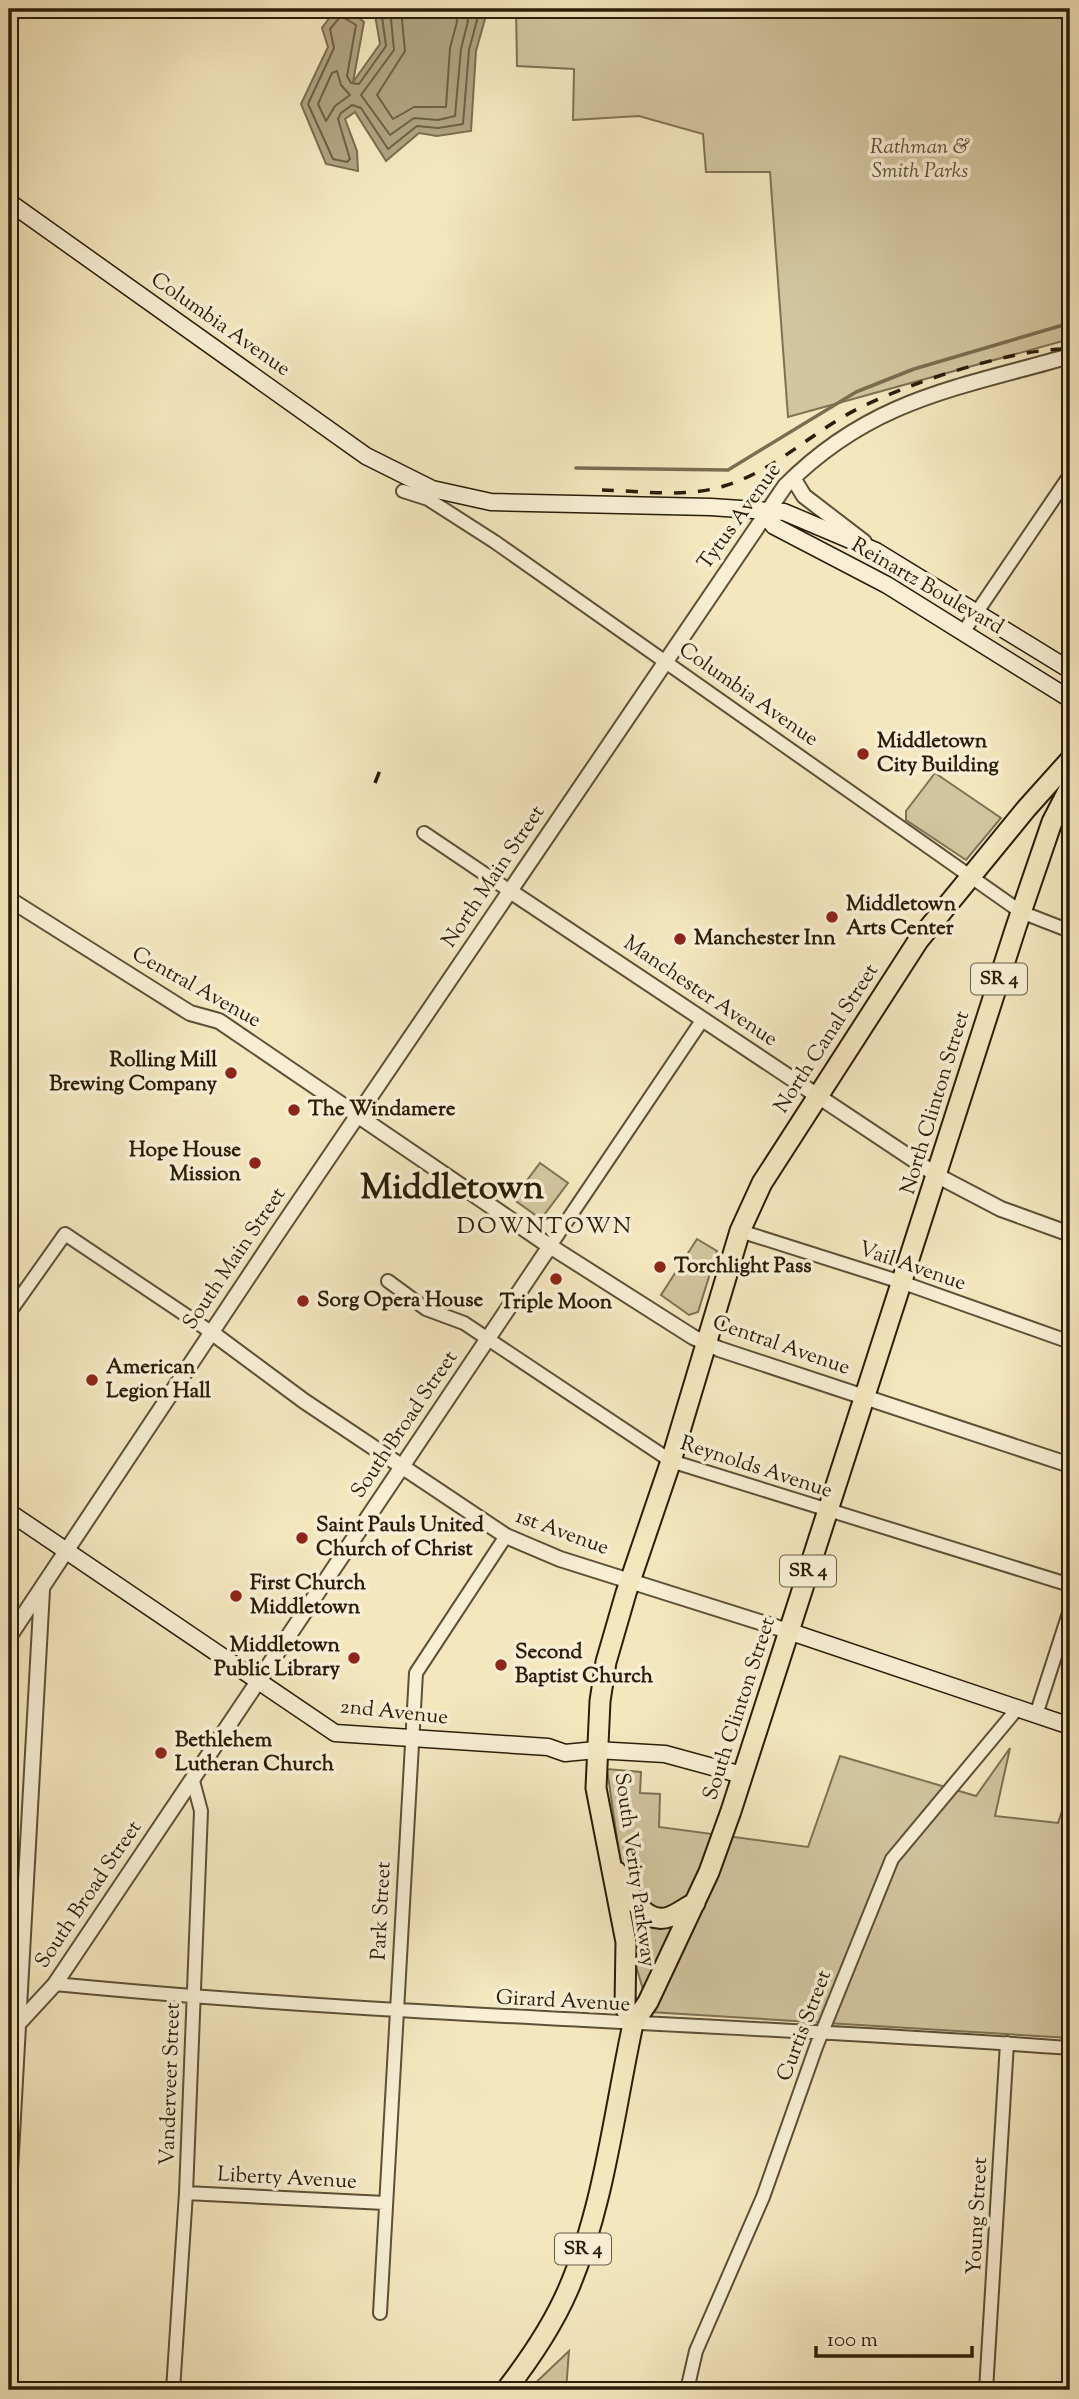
<svg xmlns="http://www.w3.org/2000/svg" width="1079" height="2399" font-family="'Sorts Mill Goudy',serif">
<style>
.green{fill:#d2c59f;stroke:#7e7154;stroke-width:2}
.water{fill:#b0a280;stroke:#7b6d50;stroke-width:2}
.lines{fill:none;stroke-linecap:round;stroke-linejoin:round}
.shore{stroke:#6e6044;stroke-width:2}
.stream{stroke:#7b6d50;stroke-width:3.5}
.minor-casing{stroke:#5d5036;stroke-width:16}
.tertiary-casing{stroke:#5d5036;stroke-width:18}
.secondary-casing{stroke:#2b1d08;stroke-width:19}
.primary-casing{stroke:#2b1d08;stroke-width:23}
.minor{stroke:#f8efd5;stroke-width:12}
.tertiary{stroke:#f8efd5;stroke-width:14}
.secondary{stroke:#f8efd5;stroke-width:16}
.primary{stroke:#f4e7be;stroke-width:19}
.rail{stroke:#2b1d08;stroke-width:3.5;stroke-dasharray:12 12;stroke-linecap:butt}
.poi-dot{fill:#8f2418;stroke:#f8efd5;stroke-width:2.5}
.labels{text-anchor:middle;dominant-baseline:central;stroke-width:7;stroke-linejoin:round;paint-order:stroke}
.shield{fill:#f8efd5;stroke:#685c46;stroke-width:2}
.shield-label{font-size:19px;font-weight:bold;fill:#2b1d08}
.park-label{font-size:21px;font-style:italic;fill:#5d4f35;stroke:#f8efd5}
.street-label{font-size:21px;fill:#2b1d08;stroke:#f8efd5}
.poi-label{font-size:21px;font-weight:bold;fill:#2b1d08;stroke:#f8efd5;text-anchor:start}
.neighbourhood-label{font-size:23px;letter-spacing:2px;fill:#2b1d08;stroke:#f8efd5}
.town-label{font-size:35px;font-weight:bold;fill:#2b1d08;stroke:#f8efd5}
</style>
<rect width="100%" height="100%" fill="#f4e7be"/>
<filter id="stains"><feTurbulence type="fractalNoise" baseFrequency=".00286" numOctaves="4"/><feColorMatrix values="0 0 0 0 .2 0 0 0 0 .09 0 0 0 0 .02 0 0 0 .5 -.17"/></filter>
<radialGradient id="worn" r=".72"><stop offset=".6" stop-color="#630" stop-opacity="0"/><stop offset="1" stop-color="#630" stop-opacity=".3"/></radialGradient>
<!-- green -->
<path class="green" d="M516,9H1070V339L788,417L770,172H706L703,134L639,116L573,120L574,69L517,66Z
M935,773L1001,818L966,860L906,820V811Z
M540,1163L568,1183L541,1219L513,1199Z
M697,1239L717,1251L698,1312L689,1315L661,1295Z
M1010,1748L995,1816L1058,1823L1070,1786V2038L650,2012L635,1963L607,1769L641,1772L640,1793L660,1794L659,1827L808,1847L840,1756L976,1796Z
M569,2351L566,2390H528Z"/>
<!-- water -->
<path class="water" d="M336,9L354,14L364,22L353,82L380,44L374,9H480L485,19L476,51L471,131L437,136L419,133L386,161L355,112L345,119L357,151L358,171L326,164L301,104L328,47L322,28Z"/>
<g class="lines">
<!-- shore -->
<path class="shore" d="M381,9L386,46L359,84L351,83L347,76L356,25L341,16L330,29L334,48L308,104L333,159L347,162L350,159L338,119L341,113L352,105L361,108L388,149L417,126L438,128L463,124L469,50L477,20L474,9
M390,9L394,50L361,95L390,135L414,118L438,120L455,116L461,49L468,21L466,9
M401,9L405,51L377,95L393,119L414,107H446L450,48L457,22L455,9
M337,71L341,85L350,95L335,106L326,121L318,104L332,73Z"/>
<!-- stream -->
<path class="stream" d="M576,468L728,470L856,392L914,369L1070,323"/>
<!-- minor casing -->
<g class="minor-casing">
<path id="minor" d="M403,491L428,499L495,542L1021,912L1070,931
M964,631L1070,475
M424,833L510,891
M740,1231L901,1282L1070,1342
M550,1246L703,1019
M388,1281L426,1309L464,1323L671,1461L1070,1585
M9,1313L65,1234L211,1332
M1036,1715L1070,1610
M55,1984C393,2017 732,2023 1070,2048
M186,2193L385,2203
M380,2313L416,1673L506,1536
M173,2390L186,2193L201,1811L193,1781
M687,2390L696,2351L763,2197L816,2047L892,1859L1017,1709
M986,2390L1007,2043"/>
</g>
<!-- tertiary casing -->
<g class="tertiary-casing">
<path id="tertiary" d="M793,478L804,496L864,542
M510,891L938,1176L1001,1209L1070,1234
M9,899L190,1013L219,1021L542,1241L693,1337L719,1349L1070,1465
M211,1332L304,1401L506,1536L560,1559L788,1631
M9,1637L277,1234L785,486C871,399 958,388 1070,356
M19,2023L55,1984L550,1246
M9,2189L42,1590"/>
</g>
<!-- secondary casing -->
<g class="secondary-casing">
<path id="secondary" d="M9,202L366,456L432,489L491,502L711,507L784,512L876,551L1070,670
M764,513L774,526L887,585L1070,699
M9,1512L335,1733L548,1747L565,1753L596,1750L665,1754L742,1775
M788,1631L1070,1726"/>
</g>
<!-- primary casing -->
<g class="primary-casing">
<path id="primary" d="M617,1872C627,1889 643,1926 669,1917C678,1914 686,1907 695,1903
M633,2024L648,2002L709,1872L731,1811L1016,927L1052,822L1070,787
M506,2390C530,2359 552,2327 568,2290C604,2207 614,2112 633,2024L625,2007L626,1942L596,1788L600,1701L606,1662L626,1593L671,1461L740,1231L762,1183L918,941L1026,809L1070,760"/>
</g>
<!-- minor -->
<use href="#minor" class="minor"/>
<!-- tertiary -->
<use href="#tertiary" class="tertiary"/>
<!-- secondary -->
<use href="#secondary" class="secondary"/>
<!-- primary -->
<use href="#primary" class="primary"/>
<!-- rail -->
<path class="rail" d="M602,490C641,491 686,498 724,486C768,473 800,443 838,420C886,389 1014,347 1070,349
M375,783L382,765"/>
</g>
<!-- markers -->
<g class="poi-dot">
<circle cx="863" cy="754" r="7"/>
<circle cx="832" cy="917" r="7"/>
<circle cx="680" cy="939" r="7"/>
<circle cx="231" cy="1073" r="7"/>
<circle cx="294" cy="1110" r="7"/>
<circle cx="255" cy="1163" r="7"/>
<circle cx="660" cy="1267" r="7"/>
<circle cx="556" cy="1279" r="7"/>
<circle cx="303" cy="1301" r="7"/>
<circle cx="92" cy="1380" r="7"/>
<circle cx="302" cy="1538" r="7"/>
<circle cx="236" cy="1596" r="7"/>
<circle cx="354" cy="1658" r="7"/>
<circle cx="501" cy="1665" r="7"/>
<circle cx="161" cy="1753" r="7"/>
</g>
<g class="labels">
<!-- shield labels -->
<g class="shield">
<rect x="971" y="963.5" width="56" height="31" rx="5"/>
<rect x="780" y="1555.5" width="56" height="31" rx="5"/>
<rect x="555" y="2233.5" width="56" height="31" rx="5"/>
</g>
<g class="shield-label">
<text x="999" y="979">SR 4</text>
<text x="808" y="1571">SR 4</text>
<text x="583" y="2249">SR 4</text>
</g>
<!-- park labels -->
<g class="park-label">
<text x="920" y="148">Rathman &amp;<tspan x="920" dy="24">Smith Parks</tspan></text>
</g>
<!-- street labels -->
<g class="street-label">
<text transform="translate(220 325) rotate(35)">Columbia Avenue</text>
<text transform="translate(740 517) rotate(-54)">Tytus Avenue</text>
<text transform="translate(927 587) rotate(30)">Reinartz Boulevard</text>
<text transform="translate(748 695) rotate(35)">Columbia Avenue</text>
<text transform="translate(494 877) rotate(-56)">North Main Street</text>
<text transform="translate(196 988) rotate(29)">Central Avenue</text>
<text transform="translate(700 992) rotate(34)">Manchester Avenue</text>
<text transform="translate(827 1039) rotate(-57)">North Canal Street</text>
<text transform="translate(936 1103) rotate(-73)">North Clinton Street</text>
<text transform="translate(235 1259) rotate(-56)">South Main Street</text>
<text transform="translate(912 1267) rotate(19)">Vail Avenue</text>
<text transform="translate(781 1346) rotate(19)">Central Avenue</text>
<text transform="translate(405 1425) rotate(-56)">South Broad Street</text>
<text transform="translate(756 1468) rotate(18)">Reynolds Avenue</text>
<text transform="translate(562 1533) rotate(20)">1st Avenue</text>
<text transform="translate(740 1709) rotate(-72)">South Clinton Street</text>
<text transform="translate(394 1713) rotate(6)">2nd Avenue</text>
<text transform="translate(634 1870) rotate(82)">South Verity Parkway</text>
<text transform="translate(89 1895) rotate(-56)">South Broad Street</text>
<text transform="translate(382 1911) rotate(-87)">Park Street</text>
<text transform="translate(563 2002) rotate(3)">Girard Avenue</text>
<text transform="translate(805 2026) rotate(-69)">Curtis Street</text>
<text transform="translate(171 2084) rotate(-88)">Vanderveer Street</text>
<text transform="translate(287 2179) rotate(3)">Liberty Avenue</text>
<text transform="translate(978 2216) rotate(-87)">Young Street</text>
</g>
<!-- poi labels -->
<g class="poi-label">
<text x="877" y="742">Middletown<tspan x="877" dy="24">City Building</tspan></text>
<text x="846" y="905">Middletown<tspan x="846" dy="24">Arts Center</tspan></text>
<text x="694" y="939">Manchester Inn</text>
<text x="217" y="1061" text-anchor="end">Rolling Mill<tspan x="217" dy="24">Brewing Company</tspan></text>
<text x="308" y="1110">The Windamere</text>
<text x="241" y="1151" text-anchor="end">Hope House<tspan x="241" dy="24">Mission</tspan></text>
<text x="674" y="1267">Torchlight Pass</text>
<text x="317" y="1301">Sorg Opera House</text>
<text x="556" y="1303" text-anchor="middle">Triple Moon</text>
<text x="106" y="1368">American<tspan x="106" dy="24">Legion Hall</tspan></text>
<text x="316" y="1526">Saint Pauls United<tspan x="316" dy="24">Church of Christ</tspan></text>
<text x="250" y="1584">First Church<tspan x="250" dy="24">Middletown</tspan></text>
<text x="340" y="1646" text-anchor="end">Middletown<tspan x="340" dy="24">Public Library</tspan></text>
<text x="515" y="1653">Second<tspan x="515" dy="24">Baptist Church</tspan></text>
<text x="175" y="1741">Bethlehem<tspan x="175" dy="24">Lutheran Church</tspan></text>
</g>
<!-- neighbourhood labels -->
<g class="neighbourhood-label">
<text x="545" y="1227">DOWNTOWN</text>
</g>
<!-- town labels -->
<g class="town-label">
<text x="452" y="1189">Middletown</text>
</g>
</g>
<!-- margin -->
<rect width="1079" height="2399" fill="none" stroke="#f4e7be" stroke-width="35"/>
<rect x="10" y="10" width="1058" height="2378" fill="none" stroke="#2b1d08" stroke-width="3.5"/>
<rect x="18" y="18" width="1044" height="2364" fill="none" stroke="#2b1d08" stroke-width="2"/>
<!-- scale -->
<path d="M816 2346v10h156v-10" fill="none" stroke="#2b1d08" stroke-width="3.5"/>
<text x="827" y="2346" font-size="21" fill="#2b1d08" stroke="#f8efd5" stroke-width="5" paint-order="stroke">100 m</text>
<rect width="100%" height="100%" filter="url(#stains)"/>
<rect width="100%" height="100%" fill="url(#worn)"/>
</svg>
